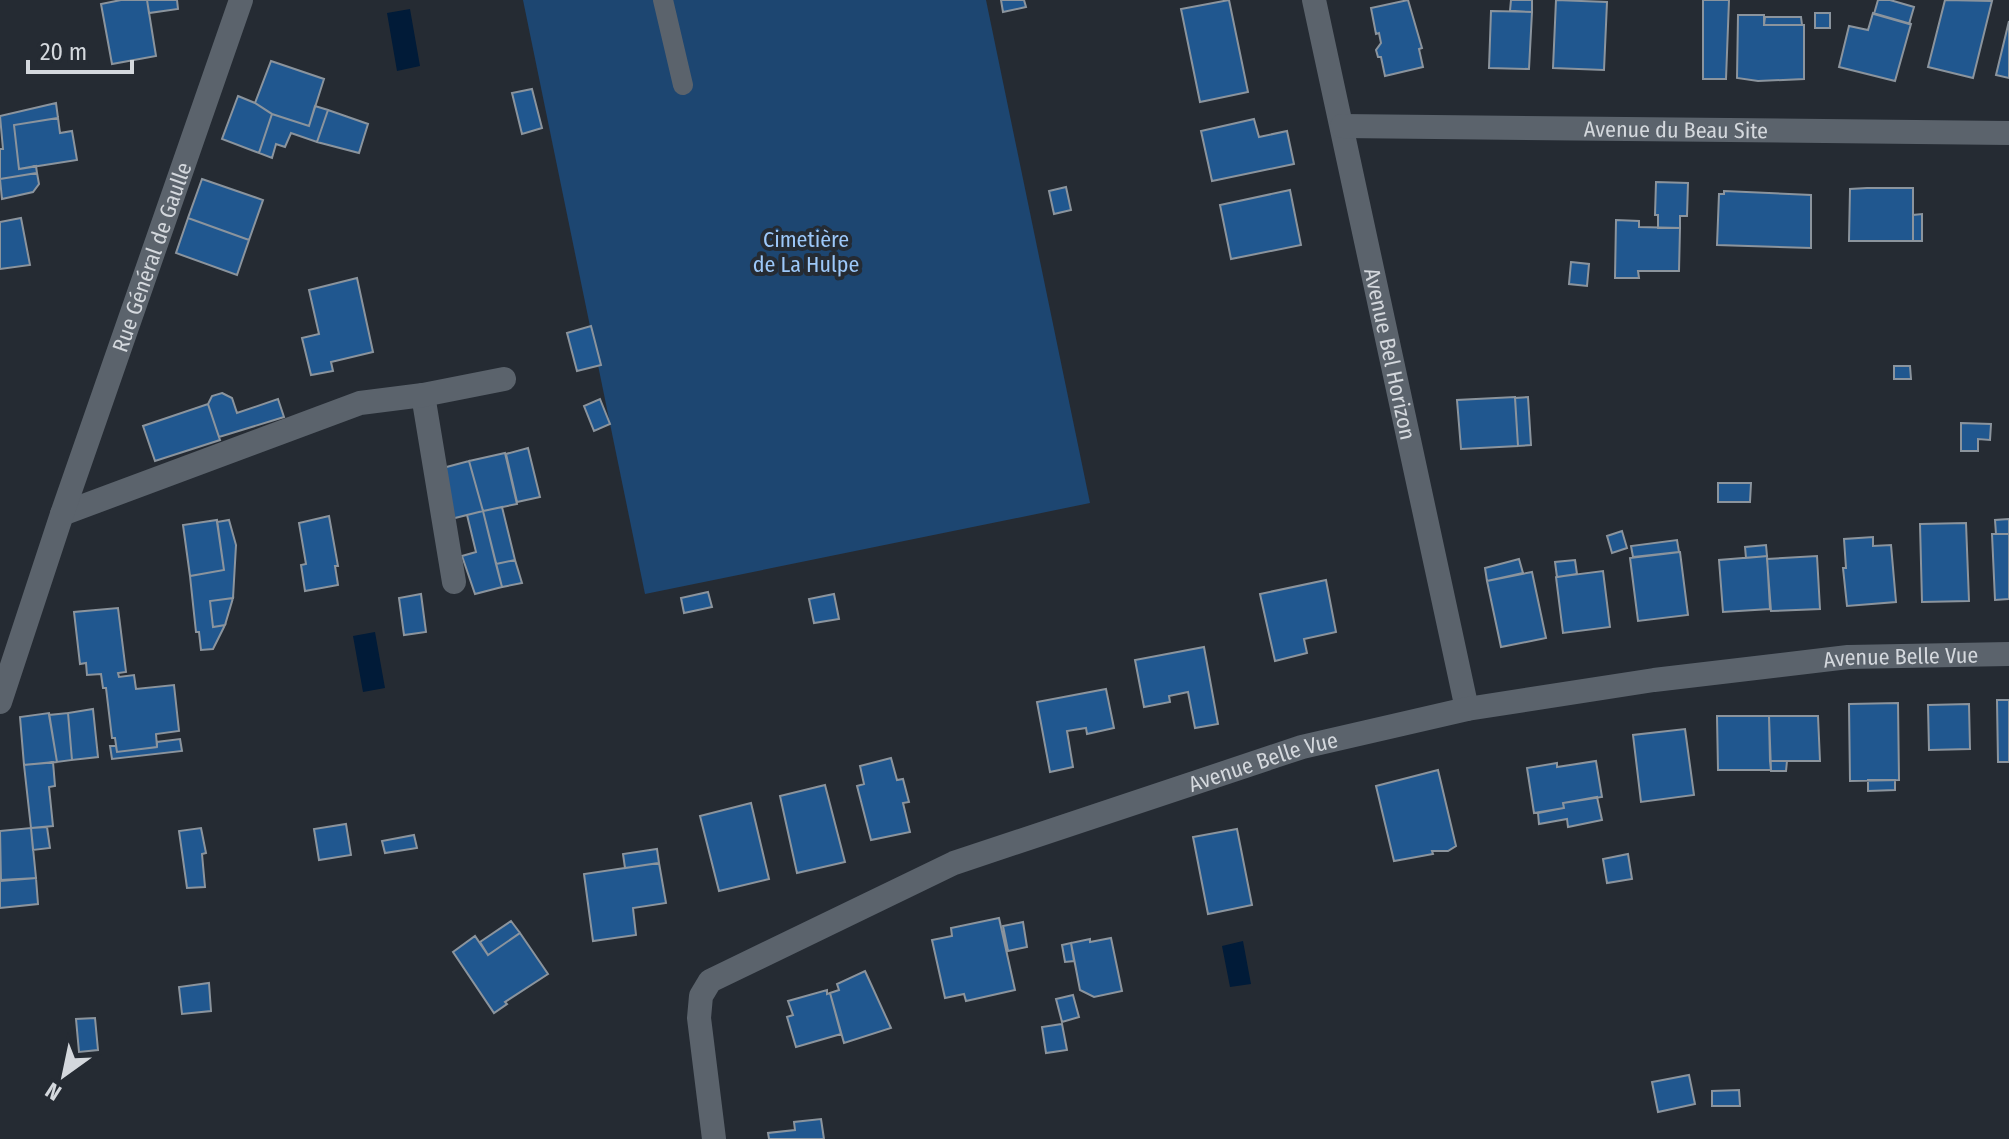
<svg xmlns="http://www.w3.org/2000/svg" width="2009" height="1139" font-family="'Fira Sans Condensed',sans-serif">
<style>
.green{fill:#1d4671}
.water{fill:#011b38}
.building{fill:#20578f;stroke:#8b949d;stroke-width:2}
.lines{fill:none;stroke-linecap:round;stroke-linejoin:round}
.service{stroke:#5b636c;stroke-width:20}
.minor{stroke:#5b636c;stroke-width:24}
.labels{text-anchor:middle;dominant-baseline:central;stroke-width:8;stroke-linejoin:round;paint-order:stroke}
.street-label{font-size:22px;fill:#d4d8dd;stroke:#252b33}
.park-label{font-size:22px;fill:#9dc8f9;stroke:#252b33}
</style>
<rect width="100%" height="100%" fill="#252b33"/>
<!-- green -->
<path class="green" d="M523,0H986L1090,503L645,594Z"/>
<!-- water -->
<path class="water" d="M410,9L420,66L397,71L387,13Z
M375,632L385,688L363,692L353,636Z
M1243,941L1251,984L1230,987L1222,946Z"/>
<!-- building -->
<path class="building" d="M121,0H147L156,56L112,64L101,4Z
M147,0H177L178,9L149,13Z
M1001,0H1024L1026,7L1003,12Z
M1229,0L1248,92L1200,102L1181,9Z
M1408,0L1422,48L1419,49L1423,67L1385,76L1381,57H1378L1376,50L1381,43L1379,33L1376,34L1371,8Z
M1511,0H1532V12L1510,11Z
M1556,0L1607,2L1604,70L1553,68Z
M1703,0H1729L1726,79H1703Z
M1878,0H1890L1914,7L1909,24L1874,14Z
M1945,0L1992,1L1973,78L1928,67Z
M1491,11L1532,12L1529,69L1489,68Z
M1815,13H1830V28H1815Z
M1873,13L1911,24L1895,81L1839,67L1849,26L1868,30Z
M1738,15H1764V25H1804V79L1758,81L1737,78Z
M1765,17H1801L1802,25H1764Z
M2009,21V78L1996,75Z
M271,61L324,79L309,126L272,114L255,103Z
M532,89L542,128L522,134L512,93Z
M238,96L255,103L272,114L259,153L222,139Z
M56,103L58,118L14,125L19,169L36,166L37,173L0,179V149H3L0,116Z
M315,106L328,110L317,142L291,133L285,147L276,144L272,158L259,153L272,114L309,126Z
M328,110L368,124L359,153L317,142Z
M58,118L60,133L72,131L77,160L19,169L14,125Z
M1254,119L1259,137L1287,131L1294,164L1212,181L1201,131Z
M37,173L39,184L33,192L2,199L0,179Z
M202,179L263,200L249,240L188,218Z
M1656,182L1688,183L1687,216H1680V228H1658V215H1655Z
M1066,187L1071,210L1054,214L1049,191Z
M1867,188H1913V241H1849L1850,189Z
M1290,190L1301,245L1231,259L1220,205Z
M1724,191L1811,195V248L1717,245L1719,194H1724Z
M1922,214V241H1913V215Z
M21,218L30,265L0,269V222Z
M188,218L249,240L237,275L176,253Z
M1616,220L1639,221V227L1680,228L1679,271H1638L1639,278H1615Z
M1571,262L1589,264L1587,286L1569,284Z
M357,278L373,352L331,362L333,371L311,375L302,338L319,334L309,290Z
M591,326L601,365L577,371L567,333Z
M1894,366H1910L1911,379H1894Z
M222,393L232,398L237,413L278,399L284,417L219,437L208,404L212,396Z
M1515,397L1518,446L1461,449L1457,400Z
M1528,397L1531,445L1518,446L1515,398Z
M600,399L610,424L594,431L584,406Z
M208,404L220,440L155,461L143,426Z
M1961,423L1991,424L1990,440L1978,439V451H1961Z
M528,448L540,497L517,502L506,454Z
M505,453L517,504L483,511L469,461Z
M469,461L483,511L451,519L439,469Z
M1718,483H1751L1750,502H1718Z
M502,507L515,560L496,564L483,511Z
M483,511L502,587L475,594L462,556L476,552L467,515Z
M329,516L338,566H335L338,585L305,591L301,565L306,564L299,523Z
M2009,519V534H1996L1995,520Z
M217,520L224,570L190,576L183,525Z
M229,520L236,545L233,598L210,601L213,627L225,625L213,649L201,650L199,632H196L190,576L224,570L217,522Z
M1966,523L1969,601L1922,602L1920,524Z
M1622,531L1627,548L1612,553L1607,536Z
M1992,534H2009V599L1995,600Z
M1873,537V546L1891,545L1896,602L1847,606L1843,568H1846L1844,539Z
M1677,540L1679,552L1633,557L1631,546Z
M1766,545L1767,556L1746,558L1745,547Z
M1680,552L1688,615L1638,621L1630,558Z
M1767,556L1770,609L1723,612L1719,560Z
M1817,556L1820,609L1771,611L1767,559Z
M1519,559L1523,573L1487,581L1485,568Z
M515,560L522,583L502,587L496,564Z
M1575,560L1577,574L1557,577L1555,562Z
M1603,571L1610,627L1563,633L1556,577Z
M1532,572L1546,638L1501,647L1487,581Z
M1326,580L1336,632L1304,639L1307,653L1275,661L1260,594Z
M708,592L712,607L684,613L681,598Z
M421,594L426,632L404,635L399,598Z
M834,594L839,619L814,623L809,599Z
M233,598L225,625L213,627L210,601Z
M118,608L126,672L118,673L119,677L134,675L136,689L174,685L179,731L156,734L157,747L117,752L115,738H112L106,688H103L101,674L87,675L86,663L80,664L74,612Z
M1204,647L1218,724L1195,728L1188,692L1169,696L1170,702L1144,707L1135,660Z
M1106,689L1114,728L1087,734L1086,728L1067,731L1073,767L1050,772L1037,702Z
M1997,700H2009V762H1998Z
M1898,703L1899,780L1850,781L1849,704Z
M1969,704L1970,749L1929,750L1928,705Z
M93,709L98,757L72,760L68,713Z
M49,713L57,762L24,765L20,717Z
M68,713L72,760L57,762L49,715Z
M1717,716H1769L1771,770H1718Z
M1769,716H1818L1820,761H1770Z
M1685,729L1694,795L1641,802L1633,735Z
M180,739L182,751L112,759L110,746H116L117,752L157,747V742Z
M891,758L897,780L903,779L909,802L903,803L910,832L871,840L857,786L864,784L860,766Z
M1596,761L1602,797L1563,803L1564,808L1534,813L1527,768L1557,763V767Z
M1770,761H1787L1786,771H1771Z
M53,762L55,786L49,787L53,826L31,828L24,765Z
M1438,770L1456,846L1448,851H1432L1433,854L1394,861L1376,786Z
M1868,780H1895V790L1868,791Z
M825,785L845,862L797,873L780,796Z
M1597,797L1602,820L1568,827L1567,819L1539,824L1538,813L1564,808L1563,803Z
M751,803L769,879L719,891L700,816Z
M346,824L351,855L319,860L314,829Z
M47,827L50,848L33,850L31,828Z
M31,828L36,878L1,881L0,831Z
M201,828L206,853L202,854L205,887L187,888L179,831Z
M1237,829L1252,905L1208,914L1193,837Z
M414,835L417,848L385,853L382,841Z
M657,849L659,863L625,868L623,854Z
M1628,854L1632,879L1607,883L1603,859Z
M659,863L666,903L633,908L636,935L593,941L584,874Z
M36,878L38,904L0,908V880Z
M999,918L1015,990L966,1001L964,994L945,998L932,940L952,936L951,928Z
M511,921L520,933L488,955L480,942Z
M1023,922L1027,947L1008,951L1003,926Z
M520,933L548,974L505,1002L507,1004L494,1013L453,952L475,936L488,955Z
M1111,938L1122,991L1094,997L1080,990L1071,943L1090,939V942Z
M1071,943L1074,961L1065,962L1062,945Z
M865,971L891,1028L844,1043L830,993L839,990L837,984Z
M209,983L211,1011L182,1014L179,987Z
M827,990V994L830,993L841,1034L796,1047L787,1017L793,1015L788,1001Z
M1073,995L1079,1017L1062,1022L1056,999Z
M95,1018L98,1050L79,1052L76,1019Z
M1062,1024L1067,1050L1046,1053L1042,1027Z
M1689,1075L1695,1104L1658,1112L1652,1082Z
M1739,1090L1740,1106H1712V1091Z
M821,1119L824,1139H769L768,1133L795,1130L794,1122Z"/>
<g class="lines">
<!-- service -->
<path class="service" d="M663,0L683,85"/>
<!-- minor -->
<g class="minor">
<path id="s1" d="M1314,0L1467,709"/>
<path id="s2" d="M1342,126L2009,133"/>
<path d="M423,395L454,582"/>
<path d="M62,514L360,403L423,395L504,379"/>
<path id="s3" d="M0,702L62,514L241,0"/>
<path id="s4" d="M714,1139L699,1018L701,996L710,981L954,863L1302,747L1467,709L1654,680L1848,657L2009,654"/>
</g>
</g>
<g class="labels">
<!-- street labels -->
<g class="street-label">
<text stroke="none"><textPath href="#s2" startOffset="334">Avenue du Beau Site</textPath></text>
<text stroke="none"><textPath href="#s3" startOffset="470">Rue Général de Gaulle</textPath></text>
<text stroke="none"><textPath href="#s1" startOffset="362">Avenue Bel Horizon</textPath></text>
<text stroke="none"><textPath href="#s4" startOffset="1406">Avenue Belle Vue</textPath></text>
<text stroke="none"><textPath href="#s4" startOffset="758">Avenue Belle Vue</textPath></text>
</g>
<!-- park labels -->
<g class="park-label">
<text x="806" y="239">Cimetière<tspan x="806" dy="25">de La Hulpe</tspan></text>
</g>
</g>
<!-- north arrow -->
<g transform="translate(64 1075) rotate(213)" stroke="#252b33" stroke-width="6" paint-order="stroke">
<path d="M0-6L14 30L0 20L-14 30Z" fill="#d4d8dd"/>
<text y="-12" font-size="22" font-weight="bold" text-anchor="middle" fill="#d4d8dd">N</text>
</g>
<!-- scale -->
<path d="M28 60v12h104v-12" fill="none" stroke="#d4d8dd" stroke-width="4"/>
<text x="40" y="60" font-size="24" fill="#d4d8dd" stroke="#252b33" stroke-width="6" paint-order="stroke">20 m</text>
</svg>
